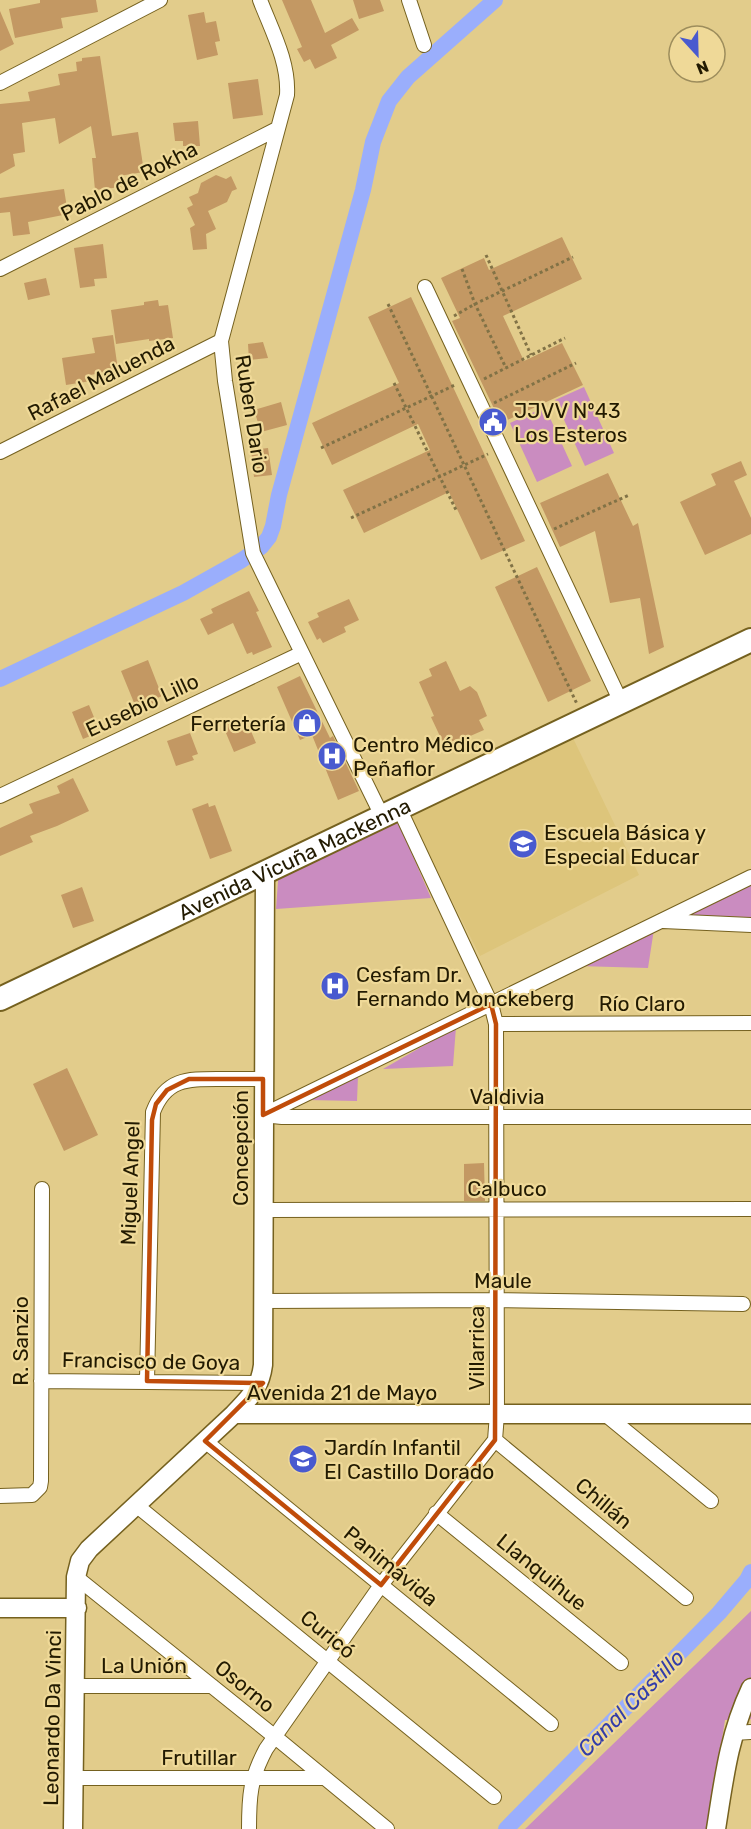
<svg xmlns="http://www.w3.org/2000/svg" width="751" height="1829" font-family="Rubik,sans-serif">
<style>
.built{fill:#ddc57b}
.green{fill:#ca8cc0}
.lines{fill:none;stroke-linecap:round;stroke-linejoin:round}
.canal{stroke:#9aaefc;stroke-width:16}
.building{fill:#c39863}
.minor-casing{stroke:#75611f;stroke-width:16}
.tertiary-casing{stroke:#75611f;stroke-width:21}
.primary-casing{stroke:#75611f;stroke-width:26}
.path{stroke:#817246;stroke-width:3;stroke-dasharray:3 3;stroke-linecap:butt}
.minor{stroke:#fff;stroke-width:14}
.tertiary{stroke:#fff;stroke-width:18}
.primary{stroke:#fff;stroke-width:22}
.marked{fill:none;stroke:#c04c0a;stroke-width:4.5;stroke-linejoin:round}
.labels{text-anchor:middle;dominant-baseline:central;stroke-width:4.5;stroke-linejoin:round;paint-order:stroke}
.street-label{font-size:21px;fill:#221a01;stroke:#efd998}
.poi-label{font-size:21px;fill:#221a01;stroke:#efd998;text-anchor:start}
.water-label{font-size:22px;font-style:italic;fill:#323daa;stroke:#efd998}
</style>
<rect width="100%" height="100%" fill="#e2cc8b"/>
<!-- built -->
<path class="built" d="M572,736L639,875L480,956L407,812Z"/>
<!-- green -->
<path class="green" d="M584,387L614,453L585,466L555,400Z
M545,407L572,466L537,482L510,423Z
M394,812L431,898L276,909L279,867Z
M751,885V917L687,916Z
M654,929L648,968L578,966Z
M456,1027L453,1066L383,1069Z
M358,1076L357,1101L307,1100Z
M751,1611V1719L725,1720L708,1829H525Z"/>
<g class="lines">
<!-- canal -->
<path class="canal" d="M0,679L183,593L242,560L261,547L269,537L273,526L279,495L363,190L373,142L389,101L408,77L495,0
M506,1829L719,1613L747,1580L751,1572"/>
</g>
<!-- building -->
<path class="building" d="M40,0H96L98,12L61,18L63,28L15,38L9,9L40,3Z
M282,0H311L325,33L352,18L359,30L331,45L337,58L315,69L310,59L304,62L297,49L302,47Z
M353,0H380L384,11L359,19Z
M0,11L14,44L0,51Z
M204,12L206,23L216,21L220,41L215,42L218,55L197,60L188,15Z
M100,56L112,136L138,132L144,172L119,176L121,187L95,190L92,158H96L91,126L59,144L55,118L22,123L25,152L13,154L15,166L0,174V104L30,101L28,92L60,85L58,74L77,71L76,62L82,61V58Z
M258,79L263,115L233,119L228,83Z
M198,121L200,146H183V141H175L173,123Z
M216,175L226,179L231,176L237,189L232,191L227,202L208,211L216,229L206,234L207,249L193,250L190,228L195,225L187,208L193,205L189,197L198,193L201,183Z
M64,189L68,214L28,222L30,234L13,236L10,212L0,213V198Z
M562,237L582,279L503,316L524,361L562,343L583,385L501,423L452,321L460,318L441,278L484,258L489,270Z
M103,244L107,278L94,279L95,286L80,288L74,248Z
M46,278L50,295L28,300L24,283Z
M411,297L525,541L481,560L449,492L364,533L343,490L430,450L418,424L332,465L312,423L399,383L368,317Z
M158,300L159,306L168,305L173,338L149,341V339L116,344L111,310L144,305V302Z
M113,335L118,370L90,375L91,381L66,385L62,358L95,353L92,338Z
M263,342L268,358L249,360L248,344Z
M281,402L287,425L261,432L254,410Z
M268,448L272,475L254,477L251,450Z
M741,461L747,475L734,481L751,518V534L705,555L680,502L716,485L711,474Z
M608,473L633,526L638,523L664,647L649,654L640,598L610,603L595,531L560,547L540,503Z
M537,567L591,681L548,702L495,587Z
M249,591L259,611L256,612L272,647L253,655L252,652L247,654L233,623L208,635L200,619L213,613L211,609Z
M349,599L359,620L344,627L346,632L323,643L320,638L317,640L308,622L319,617L317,613Z
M148,660L162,696L155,699L156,702L137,710L121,671Z
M446,661L460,691L470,686L477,692L487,716L479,720L484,730L445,747L431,717L434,716L419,682L432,676L429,669Z
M300,676L330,738L333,736L359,791L338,800L312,735L300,740L277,687Z
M89,705L100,732L83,739L72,712Z
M245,717L256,743L234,752L223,726Z
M190,733L198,754L192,756L194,760L176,766L167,741Z
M73,778L89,811L57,826L30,836L33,842L0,856V828L33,813L29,804L60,793L57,786Z
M208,803L209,807L215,805L232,851L210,859L192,809Z
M82,887L94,921L73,928L61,895Z
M67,1068L98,1135L64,1151L33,1084Z
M484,1163L485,1201H464V1164Z"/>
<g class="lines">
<!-- minor casing -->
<g class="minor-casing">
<path id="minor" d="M260,0C272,31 289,62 287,95L221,341L225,381L253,553L382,816
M409,0L424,45
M0,83L160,0
M0,269L277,129
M425,287L621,702
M0,452L221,341
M0,796L302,653
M663,921L751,925
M496,1024L751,1023
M263,1115L751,877
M263,1115L282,1117H751
M263,1210L751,1209
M263,1301L497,1300L743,1304
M41,1381L260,1383
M147,1381L153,1112C166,1078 188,1079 220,1079C234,1079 249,1079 263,1079
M605,1414L711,1501
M495,1440L686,1598
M205,1441L551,1724
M0,1496L32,1495L40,1487L41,1481L42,1189
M136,1505L494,1797
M436,1513L621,1663
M76,1577L274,1736L387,1829
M75,1686H212
M733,1733L751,1732
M74,1778H325
M249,1829C249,1796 250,1779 266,1749L381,1585L495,1440L497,1414L496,1024L491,1004L399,808"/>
</g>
<!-- tertiary casing -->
<g class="tertiary-casing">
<path id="tertiary" d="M234,1414H751
M0,1608H77
M73,1829L76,1577L80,1561L89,1549L234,1414C249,1398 260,1389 263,1365L265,873
M716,1829C724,1778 729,1735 751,1688"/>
</g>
<!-- primary casing -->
<g class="primary-casing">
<g id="primary">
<path id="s1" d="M0,999L751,640"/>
</g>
</g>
<!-- path -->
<path class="path" d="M486,255L531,355
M462,269L475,304L506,368
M388,304L577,704
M454,316L475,304L573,257
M484,379L565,338
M394,383L457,512
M494,403L576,363
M321,448L455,385
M351,518L488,454
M554,529L629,495"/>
<!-- minor -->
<use href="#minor" class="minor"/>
<!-- tertiary -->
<use href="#tertiary" class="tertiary"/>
<!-- primary -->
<use href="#primary" class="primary"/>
</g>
<!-- marked area -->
<path class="marked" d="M491,1004L496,1024L495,1440L381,1585L205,1441L263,1383L147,1381L152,1120L156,1104L167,1090L189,1079H263V1115Z"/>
<!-- icons -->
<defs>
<g id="civic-disc" transform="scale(1.5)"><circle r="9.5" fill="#495acf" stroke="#efd998"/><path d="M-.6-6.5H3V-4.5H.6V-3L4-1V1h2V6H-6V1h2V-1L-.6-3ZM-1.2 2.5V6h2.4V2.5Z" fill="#fff"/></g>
<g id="shop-disc" transform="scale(1.5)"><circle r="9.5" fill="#495acf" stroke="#efd998"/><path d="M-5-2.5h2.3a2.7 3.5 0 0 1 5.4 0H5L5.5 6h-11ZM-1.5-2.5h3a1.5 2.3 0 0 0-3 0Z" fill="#fff"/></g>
<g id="hospital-disc" transform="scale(1.5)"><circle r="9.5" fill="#495acf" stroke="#efd998"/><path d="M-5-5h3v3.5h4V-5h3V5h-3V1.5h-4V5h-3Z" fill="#fff"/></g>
<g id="school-disc" transform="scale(1.5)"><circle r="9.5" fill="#495acf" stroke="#efd998"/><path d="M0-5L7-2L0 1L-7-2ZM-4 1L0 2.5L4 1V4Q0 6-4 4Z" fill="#fff"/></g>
</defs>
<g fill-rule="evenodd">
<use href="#civic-disc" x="493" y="422"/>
<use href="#shop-disc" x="307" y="723"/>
<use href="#hospital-disc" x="332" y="756"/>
<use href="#school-disc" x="523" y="844"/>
<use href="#hospital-disc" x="335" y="986"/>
<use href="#school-disc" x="303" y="1459"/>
</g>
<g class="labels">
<!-- street labels -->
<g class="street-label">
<text transform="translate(129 181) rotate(-27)">Pablo de Rokha</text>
<text transform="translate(101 378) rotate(-27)">Rafael Maluenda</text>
<text transform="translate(252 414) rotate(81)">Ruben Dario</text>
<text transform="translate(142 705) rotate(-25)">Eusebio Lillo</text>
<text stroke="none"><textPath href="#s1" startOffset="326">Avenida Vicuña Mackenna</textPath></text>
<text x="642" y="1003">Río Claro</text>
<text x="507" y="1096">Valdivia</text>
<text transform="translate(240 1148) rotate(-90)">Concepción</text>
<text transform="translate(130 1183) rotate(-88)">Miguel Angel</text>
<text x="507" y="1188">Calbuco</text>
<text x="503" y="1280">Maule</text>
<text transform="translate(20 1341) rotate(-90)">R. Sanzio</text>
<text transform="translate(476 1348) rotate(-90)">Villarrica</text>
<text transform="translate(151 1361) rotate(1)">Francisco de Goya</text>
<text x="342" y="1392">Avenida 21 de Mayo</text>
<text transform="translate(604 1503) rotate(40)">Chillán</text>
<text transform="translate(391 1566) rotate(39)">Panimávida</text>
<text transform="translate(542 1572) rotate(39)">Llanquihue</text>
<text transform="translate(328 1634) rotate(39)">Curicó</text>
<text x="144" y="1665">La Unión</text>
<text transform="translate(245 1686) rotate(39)">Osorno</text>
<text transform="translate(52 1718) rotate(-89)">Leonardo Da Vinci</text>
<text x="199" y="1757">Frutillar</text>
</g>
<!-- poi labels -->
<g class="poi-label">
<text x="514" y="410">JJVV Nº43<tspan x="514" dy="24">Los Esteros</tspan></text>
<text x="286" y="723" text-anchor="end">Ferretería</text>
<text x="353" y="744">Centro Médico<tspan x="353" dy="24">Peñaflor</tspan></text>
<text x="544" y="832">Escuela Básica y<tspan x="544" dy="24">Especial Educar</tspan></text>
<text x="356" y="974">Cesfam Dr.<tspan x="356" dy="24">Fernando Monckeberg</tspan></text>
<text x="324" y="1447">Jardín Infantil<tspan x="324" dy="24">El Castillo Dorado</tspan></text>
</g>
<!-- water labels -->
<g class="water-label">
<text transform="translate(631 1703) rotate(-45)">Canal Castillo</text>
</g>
</g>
<!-- north arrow -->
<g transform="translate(697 54) rotate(158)"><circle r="28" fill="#efd998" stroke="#9d8d5c" stroke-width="1.5"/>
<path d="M0-4.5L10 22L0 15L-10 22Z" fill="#495acf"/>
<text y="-9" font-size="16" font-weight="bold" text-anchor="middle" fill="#221a01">N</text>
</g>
</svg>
